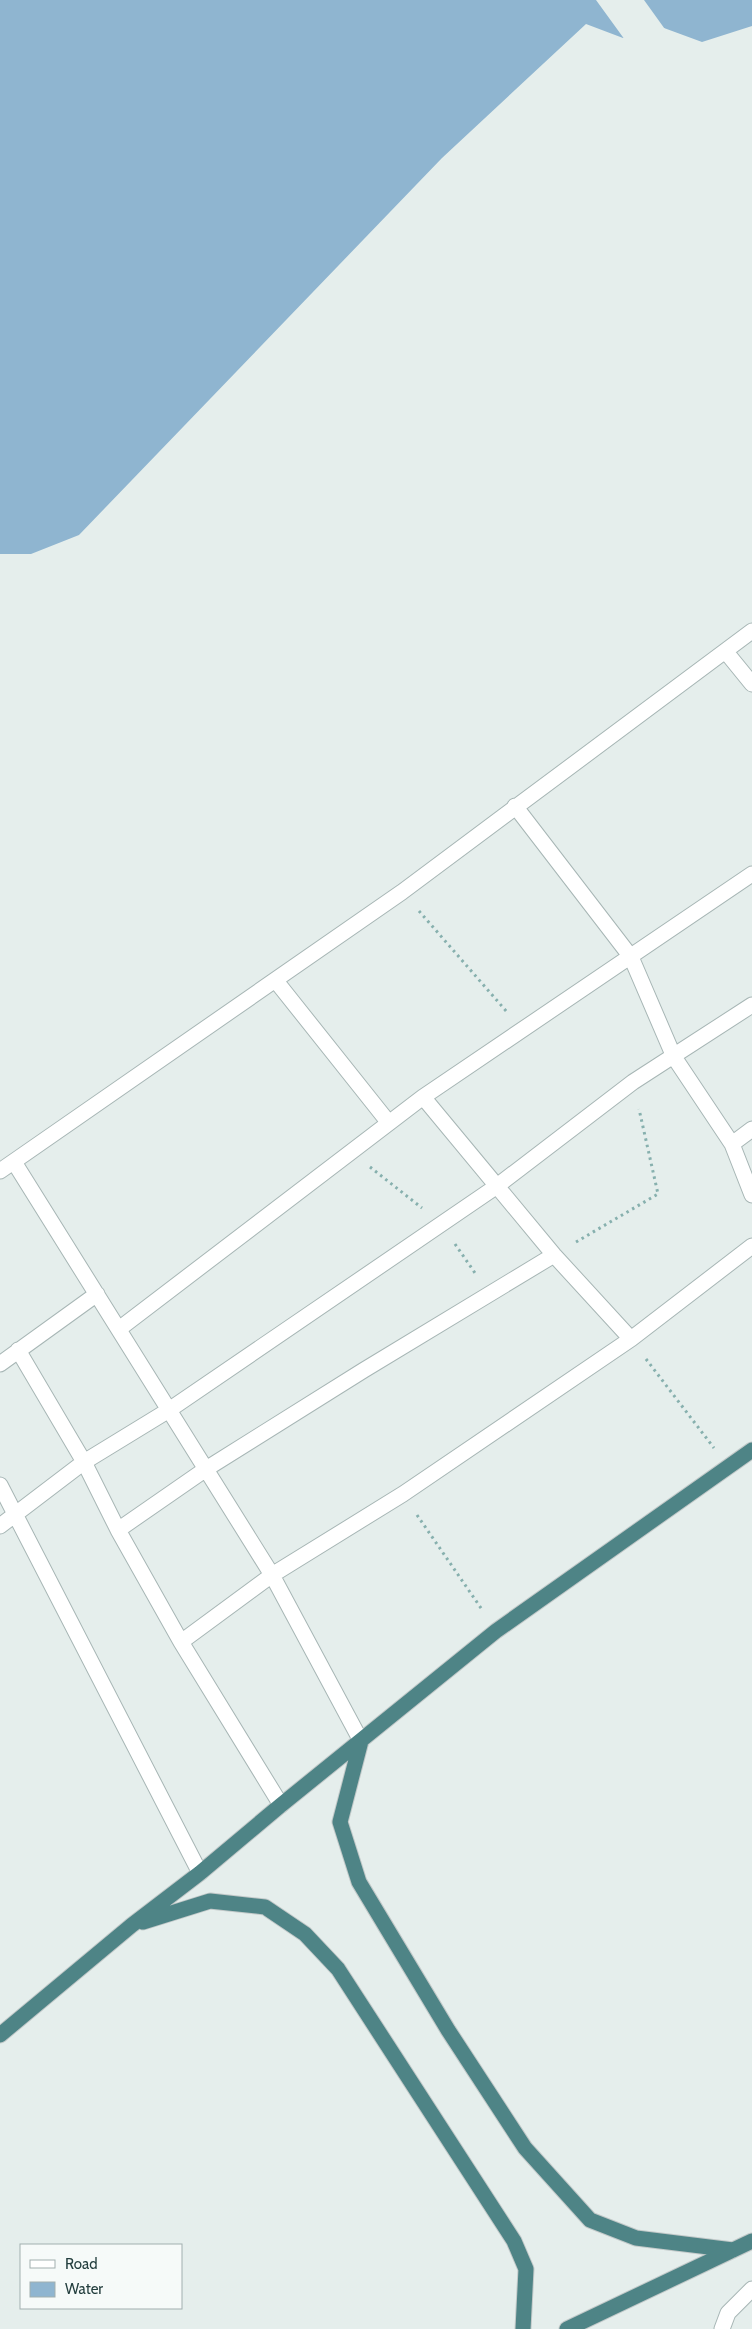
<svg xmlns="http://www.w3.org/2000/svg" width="752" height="2329" font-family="Cabin,sans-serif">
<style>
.water{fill:#8fb5d0}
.pier{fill:#e5eeec}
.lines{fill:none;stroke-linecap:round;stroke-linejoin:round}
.minor-casing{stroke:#a7b6b5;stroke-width:17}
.tertiary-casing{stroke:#a7b6b5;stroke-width:17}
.trunk-casing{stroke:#c2c9c9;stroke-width:17}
.path{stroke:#87b0ae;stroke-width:3;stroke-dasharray:2.5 4;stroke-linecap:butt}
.minor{stroke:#fff;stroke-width:15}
.tertiary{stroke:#fff;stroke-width:15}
.trunk{stroke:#4e8486;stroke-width:15}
</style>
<rect width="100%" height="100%" fill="#e5eeec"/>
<!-- water -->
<path class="water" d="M0,0H752V26L702,42L664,28L623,38L586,24L442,158L79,535L31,554H0Z"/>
<!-- pier -->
<path class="pier" d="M596,0H644L667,32L664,31L625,40Z"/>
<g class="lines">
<!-- minor casing -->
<g class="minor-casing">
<path id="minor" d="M726,652L752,684
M515,806L631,957L674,1057L732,1144L752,1195
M276,981L389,1123
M423,1097L554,1255L631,1339
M732,1144L752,1129
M14,1162L272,1575L361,1741
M0,1171L402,892L752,631
M119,1329L423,1097L752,874
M18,1350L84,1462L118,1530L181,1642L281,1805
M0,1364L97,1294
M0,1485L200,1873
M0,1526L84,1462L169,1410L497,1186L633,1082L752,1005
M118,1530L206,1469L364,1370L554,1255
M181,1642L272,1575L403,1494L631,1339L752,1246"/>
</g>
<!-- tertiary casing -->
<g class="tertiary-casing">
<path id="tertiary" d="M722,2329L728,2313L752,2289"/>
</g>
<!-- trunk casing -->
<g class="trunk-casing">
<path id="trunk" d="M361,1741L340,1822L359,1882L448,2030L525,2148L590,2220L636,2238L733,2250
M143,1922L210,1901L265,1907L305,1934L338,1969L514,2241L526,2269L523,2329
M0,2035L132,1925L200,1873L281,1805L496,1631L752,1450
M567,2329L752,2241"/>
</g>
<!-- path -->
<path class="path" d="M419,911L507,1012
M370,1167L422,1208
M576,1242L658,1194L639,1109
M455,1244L475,1273
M646,1359L714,1448
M417,1515L483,1611"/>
<!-- minor -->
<use href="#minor" class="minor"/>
<!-- tertiary -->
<use href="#tertiary" class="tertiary"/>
<!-- trunk -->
<use href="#trunk" class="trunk"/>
</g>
<!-- legend -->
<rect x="20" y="2244" width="162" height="65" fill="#f6faf9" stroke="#a2afaf"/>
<rect x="30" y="2260" width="25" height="8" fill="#ffffff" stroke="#a2afaf"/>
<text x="65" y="2269" font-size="15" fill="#243f3f">Road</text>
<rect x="30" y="2282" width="25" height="15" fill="#8fb5d0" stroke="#a2afaf"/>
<text x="65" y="2294" font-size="15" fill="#243f3f">Water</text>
</svg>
